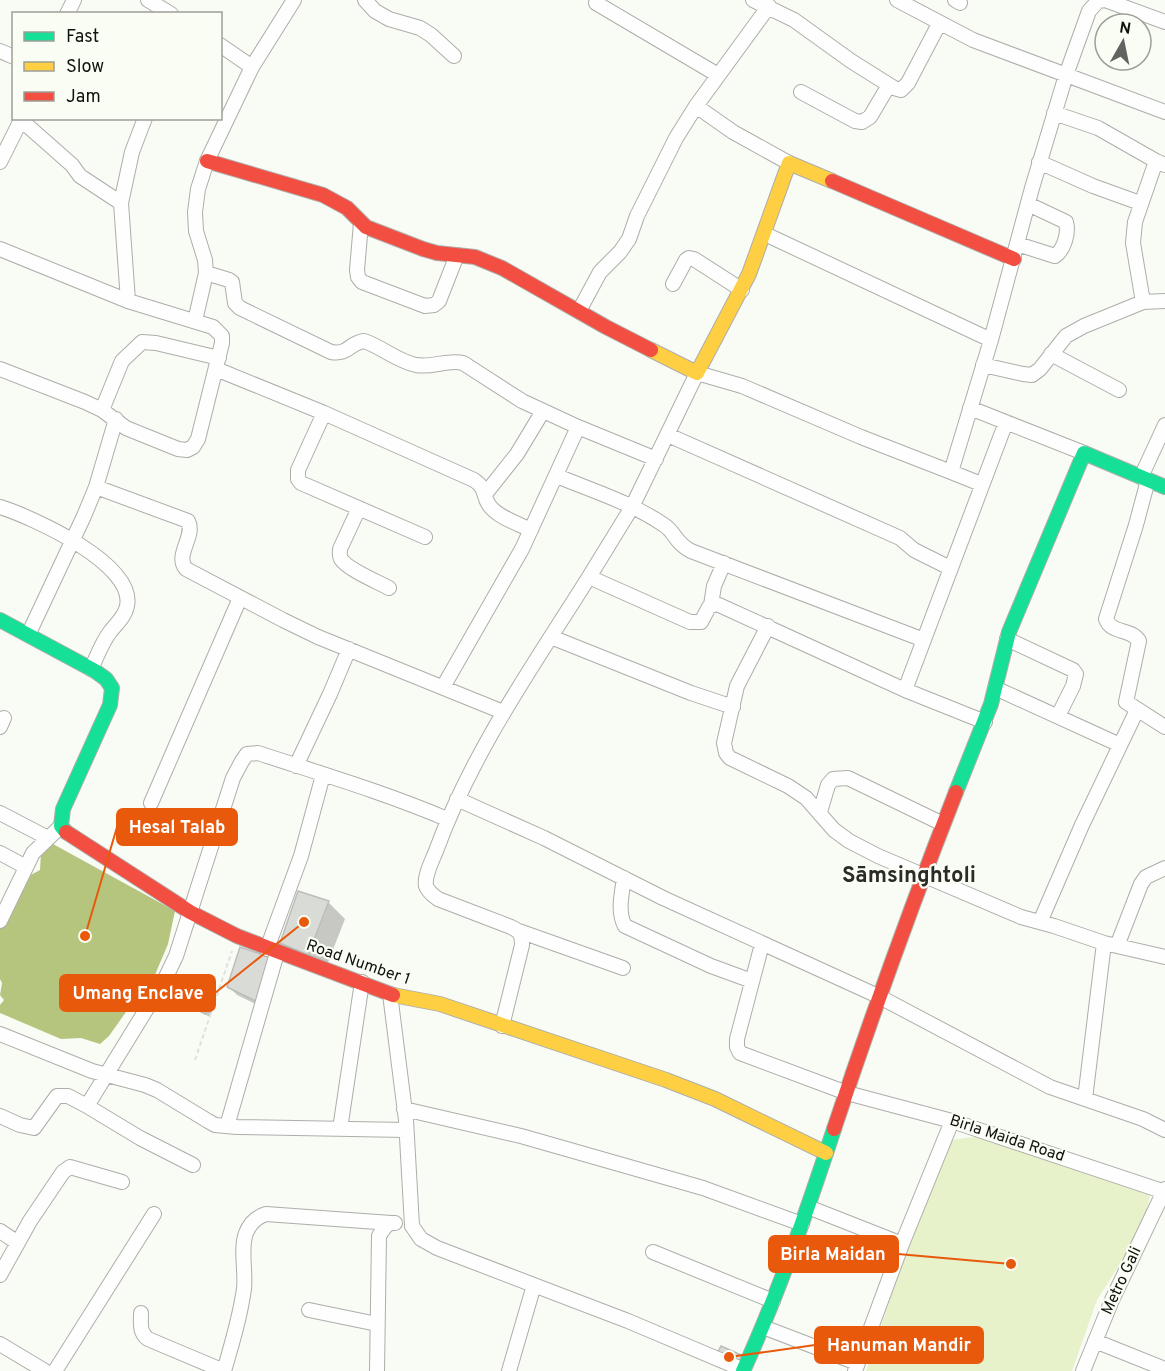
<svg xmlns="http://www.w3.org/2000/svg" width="1165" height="1371" font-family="Overpass,sans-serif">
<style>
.green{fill:#e7f1ca}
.water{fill:#b6c57d}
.shadow{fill:#0003}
.building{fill:#d9dbd6;stroke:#bcbeba;stroke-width:1.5}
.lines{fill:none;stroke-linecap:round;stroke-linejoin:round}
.street-casing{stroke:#adaeaa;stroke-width:16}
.fast-casing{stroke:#adaeaa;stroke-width:16}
.slow-casing{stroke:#adaeaa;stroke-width:16}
.jam-casing{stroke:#adaeaa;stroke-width:16}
.path{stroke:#e0e1df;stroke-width:2;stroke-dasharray:4.5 3;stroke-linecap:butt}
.street{stroke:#fefefe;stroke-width:14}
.fast{stroke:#16e098;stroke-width:14}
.slow{stroke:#ffcf43;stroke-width:14}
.jam{stroke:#f24e42;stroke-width:14}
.labels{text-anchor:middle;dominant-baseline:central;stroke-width:4.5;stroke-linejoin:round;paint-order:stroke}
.street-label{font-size:16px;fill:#11120f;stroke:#fafdf3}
.district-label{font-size:22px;font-weight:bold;fill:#292b24;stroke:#fafdf3}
.leader{fill:none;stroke:#e8590c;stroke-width:2}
.callout-dot{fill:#e8590c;stroke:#fafdf3;stroke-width:2}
.callout{fill:#e8590c;stroke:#e8590c;stroke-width:2}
.callout-label{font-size:18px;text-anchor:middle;font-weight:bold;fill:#fff}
</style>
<rect width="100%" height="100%" fill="#f9fbf5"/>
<!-- green -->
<path class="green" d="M980,1136L1151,1192L1143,1223L1127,1253L1097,1300L1072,1371H866L908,1244L951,1140Z"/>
<!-- water -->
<path class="water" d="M53,844L175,911L168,944L149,989L138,995L109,1036L100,1044L81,1038L61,1039L0,1013V1005L4,1000L0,995L2,983L0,979V928L25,878L40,870L41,853Z"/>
<!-- shadow -->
<path class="shadow" d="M299,893L329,903L345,919L325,970L298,959Z
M241,949L268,1010L237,995L229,987Z
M212,995L216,1000L210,1017L180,1002L175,997Z"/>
<!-- building -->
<path class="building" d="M298,891L329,901L308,955L280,943Z
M240,947L272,958L260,1003L227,987Z
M178,979L212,994L205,1014L173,997Z
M721,1346L743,1356L738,1368L715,1357Z"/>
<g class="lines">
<!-- street casing -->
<g class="street-casing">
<path id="street" d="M148,0L171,14
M365,0L375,11L389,19L420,28L431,35L454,56
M753,0L794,20L851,61L894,88L901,90L908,83L939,24
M897,0L973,40L1165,112
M955,0L960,3
M596,3L718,75
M67,14L74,0
M220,45L252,67
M0,51L14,57
M801,92L855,121L862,122L870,117L889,85
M696,106L733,132L789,163
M1054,113L1098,128L1156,161
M21,120L72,165L80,176L121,203
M0,162L22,118
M1039,162L1093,186L1140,203
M361,223L357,270L358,277L362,282L425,306L434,305L439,301L457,255
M765,234L991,340
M1017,244L1055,256C1064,250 1069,233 1066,222L1028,204
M0,249L128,301L213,327L222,336V343L198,439L193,447L187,450L178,449L126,428L102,410L85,402L0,369
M206,273L229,280L232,282L235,303L240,308L331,352C349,355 349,343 364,341C382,347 397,361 416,365C433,368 447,359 463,363L522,401L578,427L656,459
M673,284L686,260L689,258L694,259L742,290
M128,301L121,203L132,152L145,118
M1143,302L1133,243L1135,222L1156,161L1165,165
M579,311L600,272L620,252L629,239L637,216L676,138L696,106L769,6
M195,321L206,273L205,260L196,231L195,212L198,189L207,161L252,67L294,0
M1051,354L1119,390
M983,365L1023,374L1032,375L1040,369L1066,336L1084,326L1143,302L1165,301
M216,369L324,413L474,480C487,489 482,494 489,505C497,517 519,524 531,530
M970,408L1084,453
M102,410L122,361L142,342L156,343L219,358
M324,413L298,470V479L301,483L425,537
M668,435L900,538L914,550L950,568
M557,476C593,491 632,503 664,525C676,533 675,543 691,551L924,640
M1141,477L1165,425
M1148,480L1136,525L1106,619C1111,634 1131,628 1139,641L1126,702L1165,727
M981,484L951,472L991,340L1032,188L1066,75L1089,11L1098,1L1105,0L1165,22
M96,487L188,521C196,536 174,555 186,569L283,620L318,637L503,712
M486,493L517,454L543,411
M0,507C32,517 136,564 127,606C125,617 116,624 110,632C101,644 97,657 91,669
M359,508L340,549C340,554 339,555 341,559C347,569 378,582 389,588
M711,605L714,586L724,563
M768,626L737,686L724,743L726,753L730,758L788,786L806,798L834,830L849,841L878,856L1021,917L1054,926L1104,943L1165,957
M29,633L84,516L96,487L116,419
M551,637L691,693L733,707
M1007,639L1073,670L1076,674L1073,686L1058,716
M443,687L522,549L578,427
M995,688L1120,745
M905,690L719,605L715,604L709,607L701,622H690L589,577L632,507L697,373L742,386L861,437L951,472
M985,722L905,690L1006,422
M0,727L4,718
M296,766L330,694L349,649
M457,799L544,838L663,898L878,996L1050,1087L1143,1119L1165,1130
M151,803L240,598
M820,812L828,785L833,779L848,778L943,824
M0,813L48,838
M0,853L26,867
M624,878C622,893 617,912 625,926L711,966L752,981
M0,921L33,853L61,826
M1040,922L1082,825L1137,710
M519,931L623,968
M762,944L737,1039V1047L740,1053L847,1093L952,1121L1165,1192
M1117,946L1141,884L1146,877L1165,868
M267,949L301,856L323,775
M390,994L406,1120L412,1226L421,1239L437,1248L628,1321L744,1370
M502,1026L522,945C522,935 520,931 511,927L438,899C434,896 428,892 426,886C424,876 432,861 436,851C472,752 533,666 589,577
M0,1034L92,1071L145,1085L157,1090L208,1121L215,1125L237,1127L406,1130
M1085,1099L1104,943
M87,1106L140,1138L193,1165
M404,1109L521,1136L703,1188L802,1224
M0,1116L20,1125L34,1128L57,1096H68L87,1106L165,979L176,956L233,778L242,761L247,754L258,753C322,774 386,793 447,819
M227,1126L277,953
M340,1129L362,982
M808,1207L902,1244
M0,1231L18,1243
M653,1252L773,1301
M0,1275L30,1221L63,1172L70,1167L77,1169L122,1182
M309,1310L377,1324
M141,1313C141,1324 139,1332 148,1339L224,1371
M763,1327L857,1363
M1095,1341L1165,1369
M0,1344L45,1371
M55,1371L154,1214
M224,1371C232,1344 240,1317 244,1289C246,1271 240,1249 246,1233C250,1223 256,1217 266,1214L391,1223
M377,1371L379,1236C383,1230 386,1222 395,1223
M509,1371L534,1285
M855,1371L902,1244L952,1121
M1083,1371L1112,1300L1165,1189"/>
</g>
<!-- fast casing -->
<g class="fast-casing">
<path id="fast" d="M0,620L95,671L106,679L112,688L110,705L63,809L61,826L66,832
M956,792L991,704L1009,632L1084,453L1165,487
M743,1371C779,1292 807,1211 834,1129"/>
</g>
<!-- slow casing -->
<g class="slow-casing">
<path id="slow" d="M651,350L697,373L749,274L789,163L832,181
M393,995L440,1004L666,1080L715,1099L826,1153"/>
</g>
<!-- jam casing -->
<g class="jam-casing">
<path id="jam" d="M207,161L323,195L347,208L366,227L423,249L437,253L475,257L502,268L606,327L651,350
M832,181L1014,259
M66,832L190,912L237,936L393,995
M834,1129C872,1015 912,904 956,792"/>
</g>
<!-- path -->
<path class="path" d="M195,1060L232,951"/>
<!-- street -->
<use href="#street" class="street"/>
<!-- fast -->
<use href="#fast" class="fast"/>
<!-- slow -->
<use href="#slow" class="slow"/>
<!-- jam -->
<use href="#jam" class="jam"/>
</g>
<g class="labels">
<!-- street labels -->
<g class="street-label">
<text transform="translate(358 963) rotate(19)">Road Number 1</text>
<text transform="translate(1007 1139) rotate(18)">Birla Maida Road</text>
<text transform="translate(1122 1281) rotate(-65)">Metro Gali</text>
</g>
<!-- district labels -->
<g class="district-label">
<text x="909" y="876">Sāmsinghtoli</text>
</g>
</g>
<!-- callouts -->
<path class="leader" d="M85 936L117 827M304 922L215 993M1011 1264L898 1254M729 1357L815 1345"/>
<g class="callout-dot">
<circle cx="85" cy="936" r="6"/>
<circle cx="304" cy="922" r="6"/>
<circle cx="1011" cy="1264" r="6"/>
<circle cx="729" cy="1357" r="6"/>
</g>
<g class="callout">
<rect x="117" y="809" width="120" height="36" rx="6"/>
<rect x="60" y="975" width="155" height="36" rx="6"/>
<rect x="769" y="1236" width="129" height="36" rx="6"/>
<rect x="815" y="1327" width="168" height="36" rx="6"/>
</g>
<g class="callout-label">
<text x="177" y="833">Hesal Talab</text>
<text x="138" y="999">Umang Enclave</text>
<text x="833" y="1260">Birla Maidan</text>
<text x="899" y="1351">Hanuman Mandir</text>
</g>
<!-- legend -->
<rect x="12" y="12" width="210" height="108" fill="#fafdf3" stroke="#9d9f98" stroke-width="1.5"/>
<rect x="24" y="32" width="30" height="9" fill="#16e098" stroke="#9d9f98" stroke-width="1.5"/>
<text x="66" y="42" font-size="18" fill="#11120f">Fast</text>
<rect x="24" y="62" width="30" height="9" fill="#ffcf43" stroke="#9d9f98" stroke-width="1.5"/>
<text x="66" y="72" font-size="18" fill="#11120f">Slow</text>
<rect x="24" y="92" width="30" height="9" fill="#f24e42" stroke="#9d9f98" stroke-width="1.5"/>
<text x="66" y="102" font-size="18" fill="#11120f">Jam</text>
<!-- north arrow -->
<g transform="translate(1123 42) rotate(9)"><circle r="28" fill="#fafdf3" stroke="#9d9f98" stroke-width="1.5"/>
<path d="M0-4.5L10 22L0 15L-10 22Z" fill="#626460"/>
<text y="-9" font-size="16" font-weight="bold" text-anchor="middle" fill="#11120f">N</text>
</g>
</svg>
